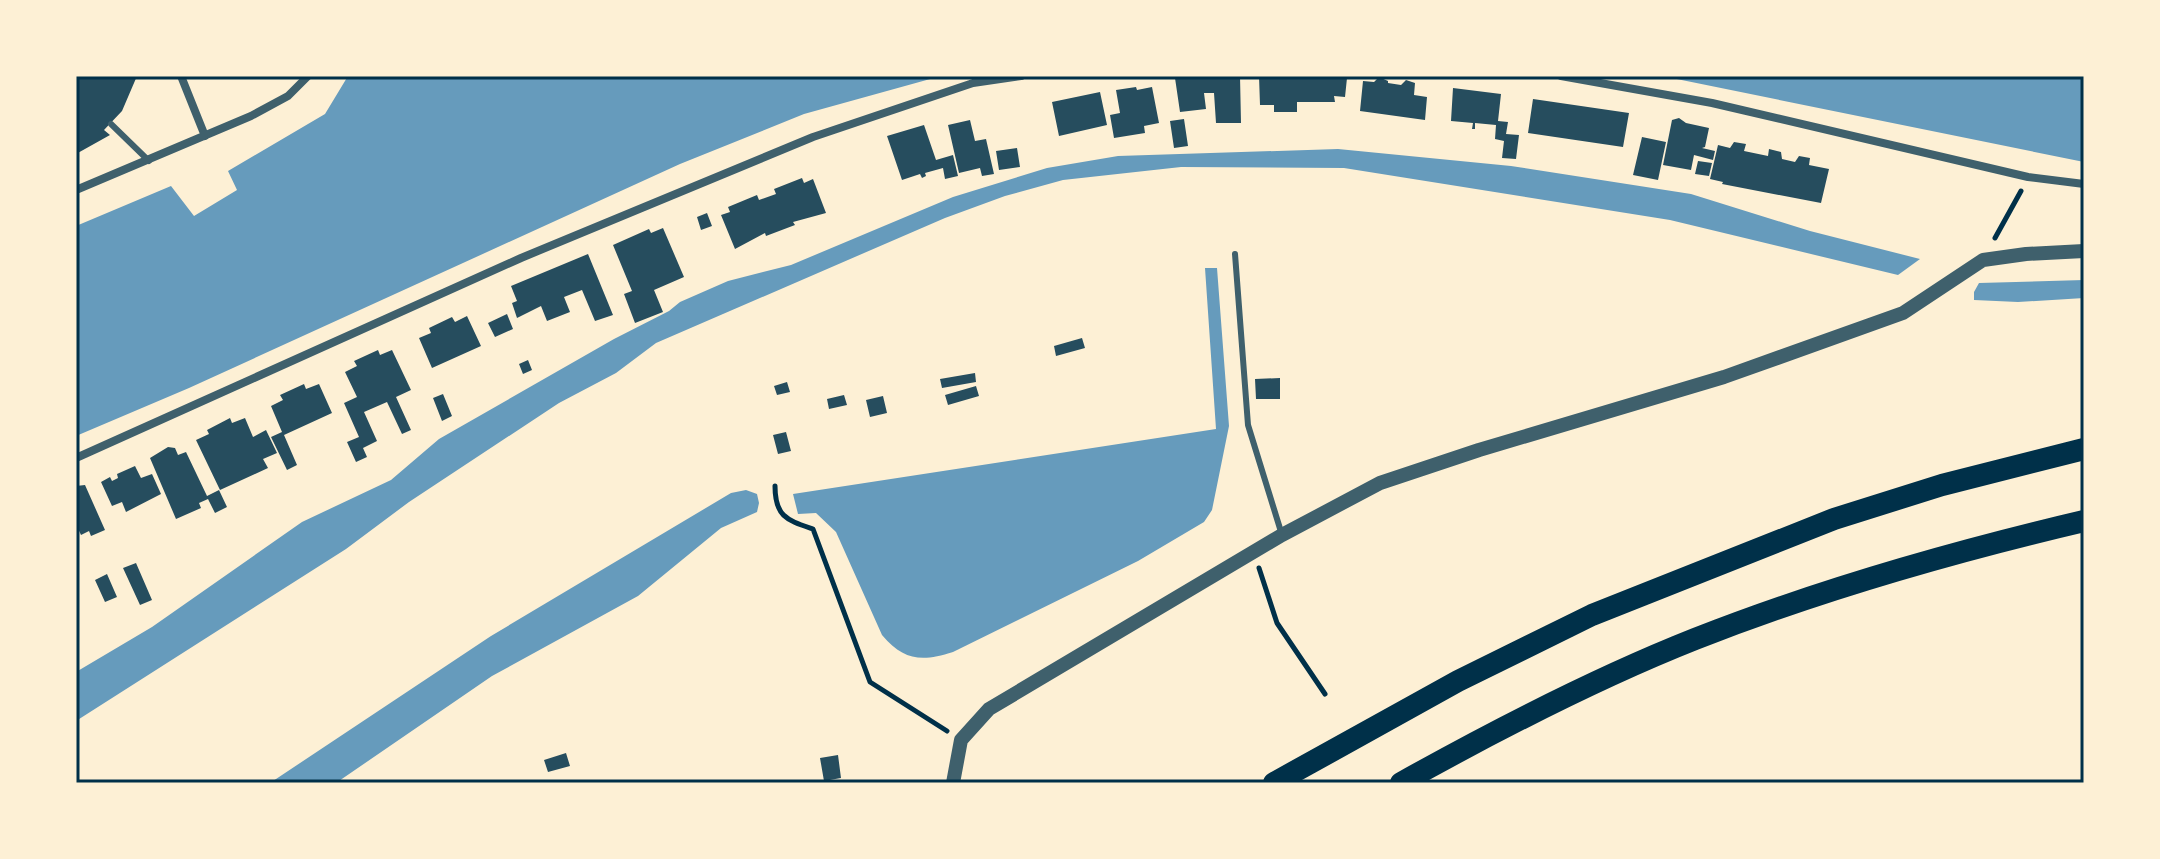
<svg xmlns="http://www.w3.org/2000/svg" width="2160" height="859" font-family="Signika,sans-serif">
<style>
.water{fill:#669bbc}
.building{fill:#264d5e}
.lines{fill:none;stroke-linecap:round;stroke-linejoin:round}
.path{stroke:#003049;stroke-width:5}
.service{stroke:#3f606c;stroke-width:6}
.minor{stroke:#3f606c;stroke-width:8}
.tertiary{stroke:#3f606c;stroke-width:14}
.motorway{stroke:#003049;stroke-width:22}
.neatline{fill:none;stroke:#003049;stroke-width:3}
</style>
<rect width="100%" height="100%" fill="#fdf0d5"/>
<!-- water -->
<path class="water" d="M348,76H941L804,114L680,164L189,388L76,436V226L171,186L194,216L237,190L228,171L325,114Z
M1662,76H2084V162Z
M1338,149L1511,166L1691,194L1810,231L1920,259L1898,275L1670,220L1344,168L1181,167L1063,180L1005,196L945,218L656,343L616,373L559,403L409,502L346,549L76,721V672L152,627L302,522L391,480L439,439L614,339L669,311L680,302L728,281L791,265L953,197L1047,168L1118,156Z
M1205,268H1217L1229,426L1212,510L1204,522L1138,561L953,652C922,662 904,661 882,635L836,532L816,513L798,514L793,494L1216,429Z
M2084,280V298L2018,302L1974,300V292L1979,283Z
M746,490L757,494L759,503L757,512L721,528L638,596L492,676L336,783H270L491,636L731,493Z"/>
<!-- building -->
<path class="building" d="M76,76H137L122,111L104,130L110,135L76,154Z
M1190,76H1240L1241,123H1216L1214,93H1204L1206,109L1180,112L1175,78Z
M1259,76L1347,78L1345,97L1334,96L1335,102H1297V112H1274V105H1260Z
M1379,77L1388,81V83L1401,85L1406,80L1415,83L1414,95L1427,97L1425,120L1360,111L1363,81L1374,82Z
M1136,87L1137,90L1152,87L1159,123L1144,126L1145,133L1114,138L1110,115L1120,113L1116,90Z
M1453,88L1501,94L1498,121L1508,122L1506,134L1519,135L1516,159L1502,158L1504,141L1495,139L1496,125L1475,123V129H1472L1473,123L1451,121Z
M1100,92L1107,125L1059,136L1052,102Z
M1533,99L1629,113L1623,147L1528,133Z
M1679,118L1686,123L1709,128L1705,147L1702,148L1715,151L1713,160L1694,155L1691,170L1663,165L1672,120Z
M1184,119L1188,146L1174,148L1170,121Z
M970,120L975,141L986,139L994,174L982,176L980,168L959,173L948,125Z
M924,125L936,160L953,155L958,176L945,179L943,168L925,173L926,176L922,178L920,174L902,180L887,136Z
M1642,137L1666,142L1658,180L1633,175Z
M1734,142L1746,144L1744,151L1768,156L1769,149L1781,152L1782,159L1795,162L1799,156L1810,158L1809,165L1829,169L1821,203L1722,184L1723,182L1710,179L1718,145L1730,148Z
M1017,148L1020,167L999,170L996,151Z
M1698,161L1712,163L1709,176L1695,174Z
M802,178L804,183L813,179L826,213L793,222L795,225L766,236L765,233L735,249L721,215L730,212L728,207L757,195L759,200L776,194L774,189Z
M707,213L712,226L701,230L697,217Z
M663,228L684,277L654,290L663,312L635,323L624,294L632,291L613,245L649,229L651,233Z
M588,254L613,315L595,321L582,290L564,297L570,312L547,321L541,306L517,318L512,303L517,301L511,286Z
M507,314L513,329L495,337L488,323Z
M467,316L481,346L432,368L419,338L431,333L429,328L452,317L455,322Z
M1082,338L1085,348L1056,356L1054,346Z
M378,350L380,355L392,350L411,390L396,397L411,430L402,434L387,402L364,412L377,441L363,448L367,457L356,462L347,442L359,437L344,403L357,397L345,372L357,366L354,361Z
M528,360L532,370L523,374L519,364Z
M975,373L976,382L942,388L940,379Z
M1280,378V399H1256L1255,379Z
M787,382L790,392L777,395L774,386Z
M304,384L306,389L319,384L332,413L284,435L297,465L287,470L271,437L282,432L271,406L283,400L280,395Z
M976,386L979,396L948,405L945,395Z
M443,394L452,416L442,421L433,398Z
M844,395L847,405L829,409L827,399Z
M883,396L887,413L870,417L866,400Z
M230,418L232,423L245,418L253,437L266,430L277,453L263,459L268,468L220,490L196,440L209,434L207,430Z
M786,432L791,451L778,454L773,435Z
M168,447L175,448L178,455L186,452L207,496L219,490L227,507L215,513L208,499L199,503L201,508L176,519L150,458Z
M135,466L141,478L152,474L161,494L126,512L122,502L112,506L101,482L110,477L112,481L118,478L117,474Z
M85,485L105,530L91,536L89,531L81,535L76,524V486Z
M136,563L152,600L140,605L123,568Z
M107,574L117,597L105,602L95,580Z
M566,753L570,766L548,772L544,760Z
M838,755L841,778L824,781L820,758Z"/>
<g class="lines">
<!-- path -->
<path class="path" d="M1995,238L2021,191
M775,486C775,517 787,520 813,529L870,682L947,731
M1259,568L1277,623L1325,694"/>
<!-- service -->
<path class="service" d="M111,124L149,161
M1235,254L1248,425L1282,535"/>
<!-- minor -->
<path class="minor" d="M181,76L205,136
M1561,76L1712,103L2028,177L2084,184
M76,190L251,116L288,96L308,76
M76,458L521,258L813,137L973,83L1021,76"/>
<!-- tertiary -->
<path class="tertiary" d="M953,783L961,740L989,709L1282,535L1380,483L1479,450L1724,377L1903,313L1983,260L2026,254L2084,251"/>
<!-- motorway -->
<path class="motorway" d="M1274,783L1458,681L1592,615L1834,519L1942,485L2084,449
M1401,783C1496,730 1594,679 1695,639C1822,589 1952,552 2084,521"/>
</g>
<!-- border -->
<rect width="2160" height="859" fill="none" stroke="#fdf0d5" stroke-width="156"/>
<rect x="78" y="78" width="2004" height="703" class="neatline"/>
</svg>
